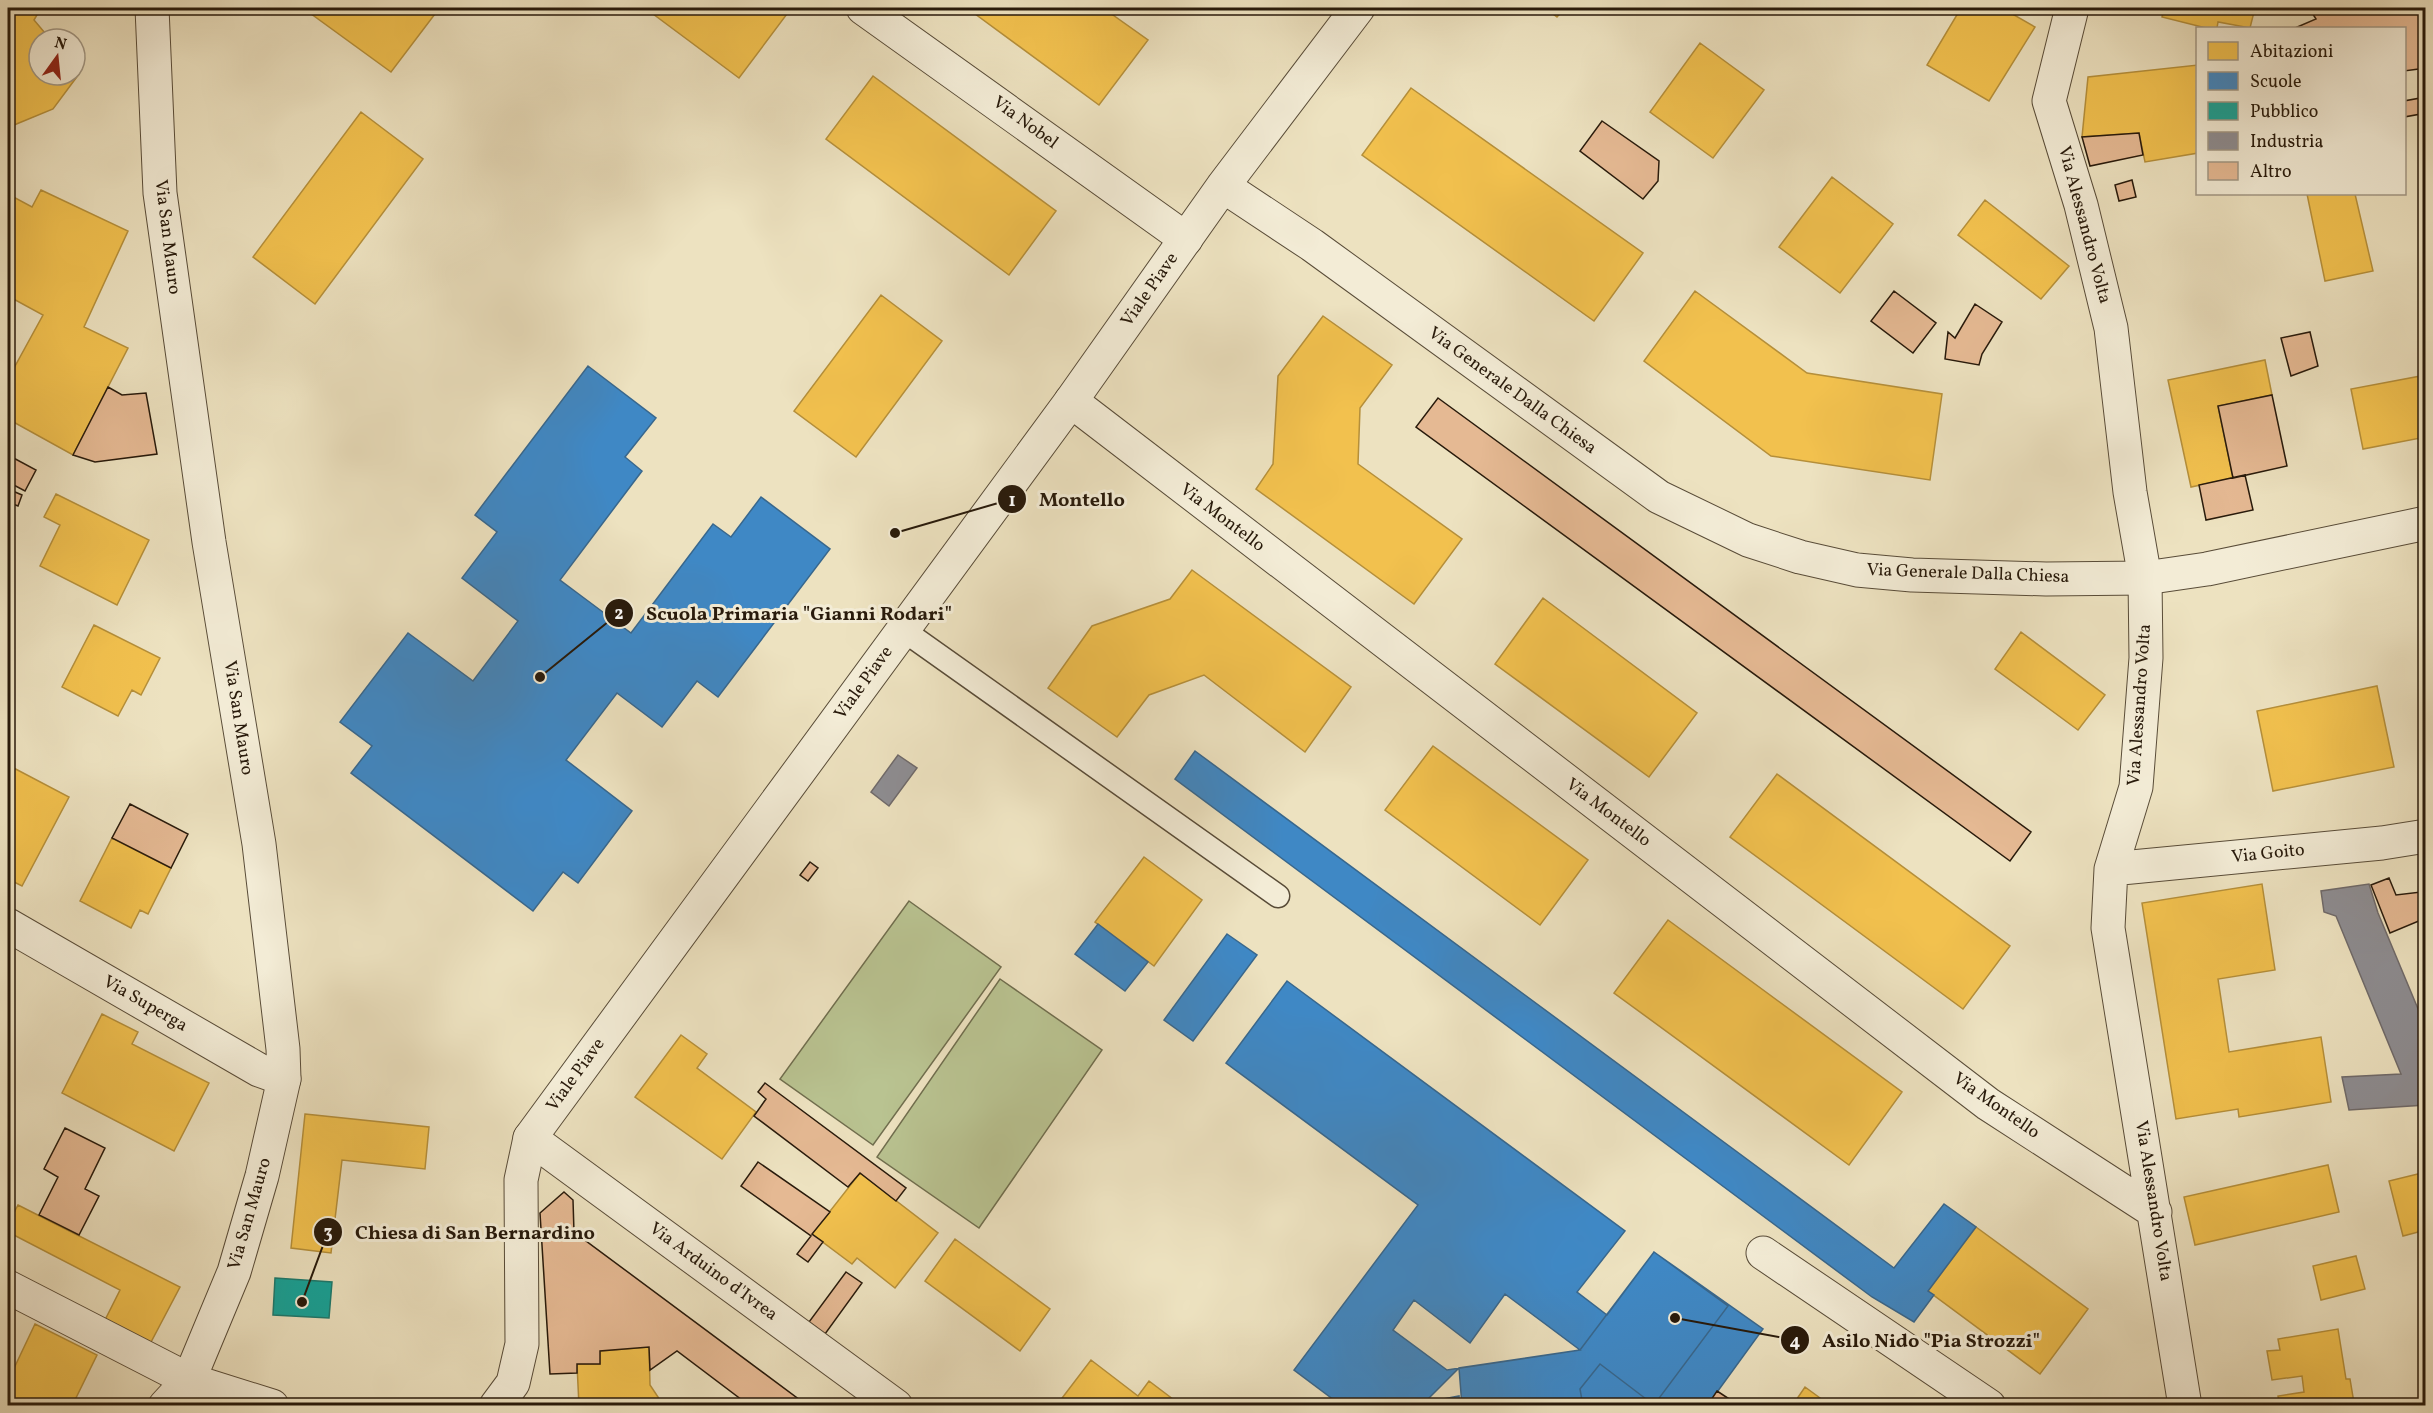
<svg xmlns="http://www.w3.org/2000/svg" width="2433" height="1413" font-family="Vollkorn,serif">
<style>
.green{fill:#b9c391;stroke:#706e4e;stroke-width:1.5}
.homes{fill:#f2c14e;stroke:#b58f3a;stroke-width:1.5}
.schools{fill:#3f88c5;stroke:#38678d;stroke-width:1.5;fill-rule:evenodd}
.public{fill:#17a398;stroke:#1c7a6e;stroke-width:1.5}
.industry{fill:#8d8d92;stroke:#6f6a6a;stroke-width:1.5}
.building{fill:#e5b993;stroke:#281a0b;stroke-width:1.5}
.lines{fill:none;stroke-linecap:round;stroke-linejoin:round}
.service-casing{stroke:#594c38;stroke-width:25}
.minor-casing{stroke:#594c38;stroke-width:35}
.tertiary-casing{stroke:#594c38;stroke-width:35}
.service{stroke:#f3ecd6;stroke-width:22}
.minor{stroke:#f3ecd6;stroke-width:33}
.tertiary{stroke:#f3ecd6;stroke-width:33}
.labels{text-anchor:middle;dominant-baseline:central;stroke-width:6;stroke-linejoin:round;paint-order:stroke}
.street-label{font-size:18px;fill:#281a0b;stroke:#f3ecd6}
.leader{fill:none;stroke:#281a0b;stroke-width:2}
.callout-dot{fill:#281a0b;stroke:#f3ecd6;stroke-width:2}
.mark-label{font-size:18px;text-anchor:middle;font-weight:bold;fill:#fff}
.callout-label{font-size:20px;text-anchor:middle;font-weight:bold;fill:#281a0b;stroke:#f3ecd6;stroke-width:6;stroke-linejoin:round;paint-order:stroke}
</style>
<rect width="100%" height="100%" fill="#ede2c0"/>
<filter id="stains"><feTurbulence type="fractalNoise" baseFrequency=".00333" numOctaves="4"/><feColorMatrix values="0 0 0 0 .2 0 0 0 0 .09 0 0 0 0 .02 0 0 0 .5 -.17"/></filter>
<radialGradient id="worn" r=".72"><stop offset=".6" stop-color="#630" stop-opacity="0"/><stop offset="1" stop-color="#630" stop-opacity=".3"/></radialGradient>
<!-- green -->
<path class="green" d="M909,901L1001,967L873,1145L780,1079Z
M1000,979L1102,1050L979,1228L877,1157Z"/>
<!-- homes -->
<path class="homes" d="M8,8H41L34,20L50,39H39V75H75V70L79,74L53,109L14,125L8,117Z
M303,8H434L438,10L391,72Z
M645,8H779L787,14L739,78Z
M967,8H1103L1148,40L1099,105Z
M1545,8H1565L1557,17Z
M1961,8H2002L2035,27L1989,101L1927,65Z
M2164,8H2255L2250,28L2218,22L2217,28H2206L2162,17Z
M1700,43L1764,90L1713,158L1650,112Z
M2198,65V153L2145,162L2139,133L2082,137L2088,77Z
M873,76L1056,211L1009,275L826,139Z
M1411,88L1643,253L1594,321L1362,155Z
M361,112L423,159L315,304L253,257Z
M1832,177L1893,224L1840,293L1779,247Z
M41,190L128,231L84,327L128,348L73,455L8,419V379L43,315L8,296V194L32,207Z
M2307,194H2355L2373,271L2325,281Z
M1985,200L2069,266L2041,299L1958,235Z
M1695,291L1807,373L1942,394L1930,480L1771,456L1644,361Z
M881,295L942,341L856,457L794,411Z
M1323,316L1392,365L1360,408L1358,464L1462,539L1414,604L1256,489L1273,464L1278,376Z
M2265,360L2272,395L2218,406L2233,478L2191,487L2168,380Z
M2426,375V437L2363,449L2351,389Z
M56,494L149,540L117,605L40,566L60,525L44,517Z
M1192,570L1351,687L1305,752L1204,675L1149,695L1117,737L1048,688L1092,626L1170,599Z
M1543,598L1697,713L1649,777L1495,664Z
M94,625L160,658L141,695L132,690L118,716L62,687Z
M2021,632L2105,695L2078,730L1995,669Z
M2377,686L2394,767L2273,791L2257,711Z
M1433,746L1588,860L1540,925L1385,810Z
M8,765L69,797L22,886L8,879Z
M1777,774L2010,946L1963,1009L1730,837Z
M112,838L171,868L148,914L140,910L131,928L80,901Z
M1144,857L1202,900L1154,966L1095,922Z
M2262,884L2275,970L2218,979L2229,1052L2321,1037L2331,1102L2239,1117L2238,1109L2176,1119L2142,903Z
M1668,920L1902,1092L1849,1165L1614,993Z
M102,1014L138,1032L132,1044L209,1083L174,1151L62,1093Z
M681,1035L707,1054L697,1068L756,1112L722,1159L635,1097Z
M305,1114L429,1127L425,1169L342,1160L331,1253L291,1248Z
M2328,1165L2339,1212L2195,1245L2184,1197Z
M2426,1172V1230L2403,1236L2389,1181Z
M860,1173L938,1233L895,1288L857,1258L852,1264L812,1234Z
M18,1205L180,1287L150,1344L105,1320L120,1290L8,1232V1224Z
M1976,1227L2088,1309L2040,1374L1928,1291Z
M955,1239L1050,1309L1020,1351L925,1281Z
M2356,1256L2365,1289L2321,1300L2313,1266Z
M35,1324L97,1355L72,1406H53L40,1399L37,1406H25L8,1397V1381Z
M2338,1329L2346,1379H2350L2354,1403L2350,1406H2280L2278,1396L2304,1392L2302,1376L2272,1380L2267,1351L2280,1350L2278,1339Z
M649,1347L650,1385L664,1406H579L577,1364H600V1351Z
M1091,1360L1138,1396L1149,1381L1182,1406H1056Z
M1805,1387L1831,1406H1792Z"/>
<!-- schools -->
<path class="schools" d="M588,366L656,418L625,457L642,471L560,580L580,595L631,633L713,524L731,537L761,497L830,549L718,697L697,681L662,727L617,693L566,760L632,811L578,883L563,872L533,911L351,773L372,746L340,722L408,633L473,681L518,621L462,578L497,532L475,515Z
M1195,751L1894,1268L1944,1204L1976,1227L1928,1291L1934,1295L1914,1322L1872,1297L1175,779Z
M1098,924L1148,962L1125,991L1075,954Z
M1227,934L1257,955L1193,1041L1164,1020Z
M1287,981L1625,1231L1577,1292L1607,1315L1654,1252L1728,1306L1654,1405L1600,1364L1580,1389L1583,1406H1460L1459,1396L1423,1403L1421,1406H1342L1294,1370L1418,1205L1226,1063ZM1505,1294L1580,1350L1447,1370L1393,1330L1414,1300L1470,1343Z
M1654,1252L1728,1306L1654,1405L1600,1364L1580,1389L1583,1406H1462L1459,1368L1580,1350Z
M1654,1252L1763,1329L1707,1406H1421L1459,1368L1580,1350Z"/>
<!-- public -->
<path class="public" d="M275,1278L332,1282L329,1318L273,1315Z"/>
<!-- industry -->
<path class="industry" d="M898,755L917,768L889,806L871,792Z
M2369,884L2378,913L2426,1028V1105L2349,1110L2342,1077L2401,1074L2336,916L2324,912L2321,891Z"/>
<!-- building -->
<path class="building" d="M2309,8H2426V68L2404,71V28H2295L2316,19Z
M2426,97V113L2404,117V101Z
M1602,121L1659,161L1658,181L1643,199L1580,151Z
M2139,133L2143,155L2090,166L2082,137Z
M2132,180L2136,197L2119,201L2115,185Z
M1894,291L1936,323L1913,353L1871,321Z
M1975,304L2002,322L1982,354L1979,365L1945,359L1948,332L1955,338Z
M2310,332L2318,366L2291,376L2281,338Z
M108,387L122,395L146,393L157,454L95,462L73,455Z
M2272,395L2287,466L2233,478L2218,406Z
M1438,398L2031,832L2010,861L1416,427Z
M8,455L36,470L25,491L8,482Z
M2245,475L2253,510L2206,520L2199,485Z
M8,489L22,495L18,506L8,502Z
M130,804L188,834L171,868L112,838Z
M810,862L818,868L808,881L800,875Z
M2389,878L2396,895L2421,892L2426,902V918L2390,933L2371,885Z
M765,1083L906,1188L896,1201L860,1173L848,1187L754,1116L766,1099L758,1092Z
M65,1128L105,1148L85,1189L99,1196L79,1235L39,1215L58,1177L44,1169Z
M758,1162L830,1212L812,1234L823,1242L808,1262L797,1254L811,1236L741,1186Z
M564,1192L573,1200L574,1232L808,1406H750L677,1351L650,1370L649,1347L600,1351V1364H577V1373L550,1374L540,1213Z
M846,1272L862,1283L825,1334L809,1322Z
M1717,1391L1740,1406H1707Z"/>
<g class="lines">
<!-- service casing -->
<g class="service-casing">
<path id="service" d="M903,630L1278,896"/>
</g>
<!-- minor casing -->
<g class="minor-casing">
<path id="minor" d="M863,8L1186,239
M2072,8L2049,101L2081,205L2111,328L2130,492L2145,578L2146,658L2136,787L2111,869L2108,928L2185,1406
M1071,401L1988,1104L2155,1212
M2111,869L2382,843L2426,836
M8,925L259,1070L284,1079
M530,1138L896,1406
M1763,1253L1989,1406
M8,1287L189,1380"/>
</g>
<!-- tertiary casing -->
<g class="tertiary-casing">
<path id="tertiary" d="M152,8L160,193L209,542L259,844L283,1049L284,1079L262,1176L234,1272L189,1380L165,1406
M1223,186L1312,245L1659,497L1748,540L1800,557L1857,570L1912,575L2046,579L2145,578L2207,569L2426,523
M189,1380L272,1406
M496,1406L513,1383L522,1344L521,1180L530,1138L1071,401L1223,186L1358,8"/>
</g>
<!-- service -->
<use href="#service" class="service"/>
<!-- minor -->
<use href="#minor" class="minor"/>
<!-- tertiary -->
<use href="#tertiary" class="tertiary"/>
</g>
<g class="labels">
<!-- street labels -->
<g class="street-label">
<text transform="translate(1025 123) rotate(36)">Via Nobel</text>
<text transform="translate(2084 225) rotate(75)">Via Alessandro Volta</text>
<text transform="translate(167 237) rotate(83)">Via San Mauro</text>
<text transform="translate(1150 290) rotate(-55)">Viale Piave</text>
<text transform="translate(1512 391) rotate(36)">Via Generale Dalla Chiesa</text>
<text transform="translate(1222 518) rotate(37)">Via Montello</text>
<text transform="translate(1968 574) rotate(2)">Via Generale Dalla Chiesa</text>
<text transform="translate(864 683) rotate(-54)">Viale Piave</text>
<text transform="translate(2140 705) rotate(-86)">Via Alessandro Volta</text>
<text transform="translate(238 718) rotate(81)">Via San Mauro</text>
<text transform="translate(1608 813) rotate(37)">Via Montello</text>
<text transform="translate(2268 854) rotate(-6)">Via Goito</text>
<text transform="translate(145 1004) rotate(30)">Via Superga</text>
<text transform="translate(576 1075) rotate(-54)">Viale Piave</text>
<text transform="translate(1996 1106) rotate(35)">Via Montello</text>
<text transform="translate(2153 1201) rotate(81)">Via Alessandro Volta</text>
<text transform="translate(250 1214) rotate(-74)">Via San Mauro</text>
<text transform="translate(713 1272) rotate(36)">Via Arduino d'Ivrea</text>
</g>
</g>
<!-- callouts -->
<path class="leader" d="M895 533L1012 499M540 677L619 613M302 1302L328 1232M1675 1318L1795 1340"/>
<g class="callout-dot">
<circle cx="895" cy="533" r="6"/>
<circle cx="540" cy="677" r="6"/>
<circle cx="302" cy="1302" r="6"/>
<circle cx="1675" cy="1318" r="6"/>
<circle cx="1012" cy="499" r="15"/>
<circle cx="619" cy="613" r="15"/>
<circle cx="328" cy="1232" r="15"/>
<circle cx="1795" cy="1340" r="15"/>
</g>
<g class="mark-label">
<text x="1012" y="506">1</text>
<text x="619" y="619">2</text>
<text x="328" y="1238">3</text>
<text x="1795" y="1347">4</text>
</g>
<g class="callout-label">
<text x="1082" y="506">Montello</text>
<text x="799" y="620">Scuola Primaria "Gianni Rodari"</text>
<text x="475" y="1239">Chiesa di San Bernardino</text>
<text x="1931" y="1347">Asilo Nido "Pia Strozzi"</text>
</g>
<!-- margin -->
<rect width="2433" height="1413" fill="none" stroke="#ede2c0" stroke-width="30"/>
<rect x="9" y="9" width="2415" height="1395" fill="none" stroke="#281a0b" stroke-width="3"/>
<rect x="15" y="15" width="2403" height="1383" fill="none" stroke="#281a0b" stroke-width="1.5"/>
<!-- legend -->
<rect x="2196" y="27" width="210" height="168" fill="#f3ecd6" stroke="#a29885" stroke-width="1.5"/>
<rect x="2208" y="42" width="30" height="18" fill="#f2c14e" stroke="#a29885" stroke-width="1.5"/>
<text x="2250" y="57" font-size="18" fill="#281a0b">Abitazioni</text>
<rect x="2208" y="72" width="30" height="18" fill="#3f88c5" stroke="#a29885" stroke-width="1.5"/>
<text x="2250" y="87" font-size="18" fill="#281a0b">Scuole</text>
<rect x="2208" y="102" width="30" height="18" fill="#17a398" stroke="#a29885" stroke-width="1.5"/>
<text x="2250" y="117" font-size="18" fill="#281a0b">Pubblico</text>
<rect x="2208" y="132" width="30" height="18" fill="#8d8d92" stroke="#a29885" stroke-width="1.5"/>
<text x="2250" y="147" font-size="18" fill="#281a0b">Industria</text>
<rect x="2208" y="162" width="30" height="18" fill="#e5b993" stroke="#a29885" stroke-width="1.5"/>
<text x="2250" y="177" font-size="18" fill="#281a0b">Altro</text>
<!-- north arrow -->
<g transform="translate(57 57) rotate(15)"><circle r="28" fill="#f3ecd6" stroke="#a29885" stroke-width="1.5"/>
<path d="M0-4.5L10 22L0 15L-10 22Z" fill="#8f2418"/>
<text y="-9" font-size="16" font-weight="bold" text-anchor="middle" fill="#281a0b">N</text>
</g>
<rect width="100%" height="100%" filter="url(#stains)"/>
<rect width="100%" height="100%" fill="url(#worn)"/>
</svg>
